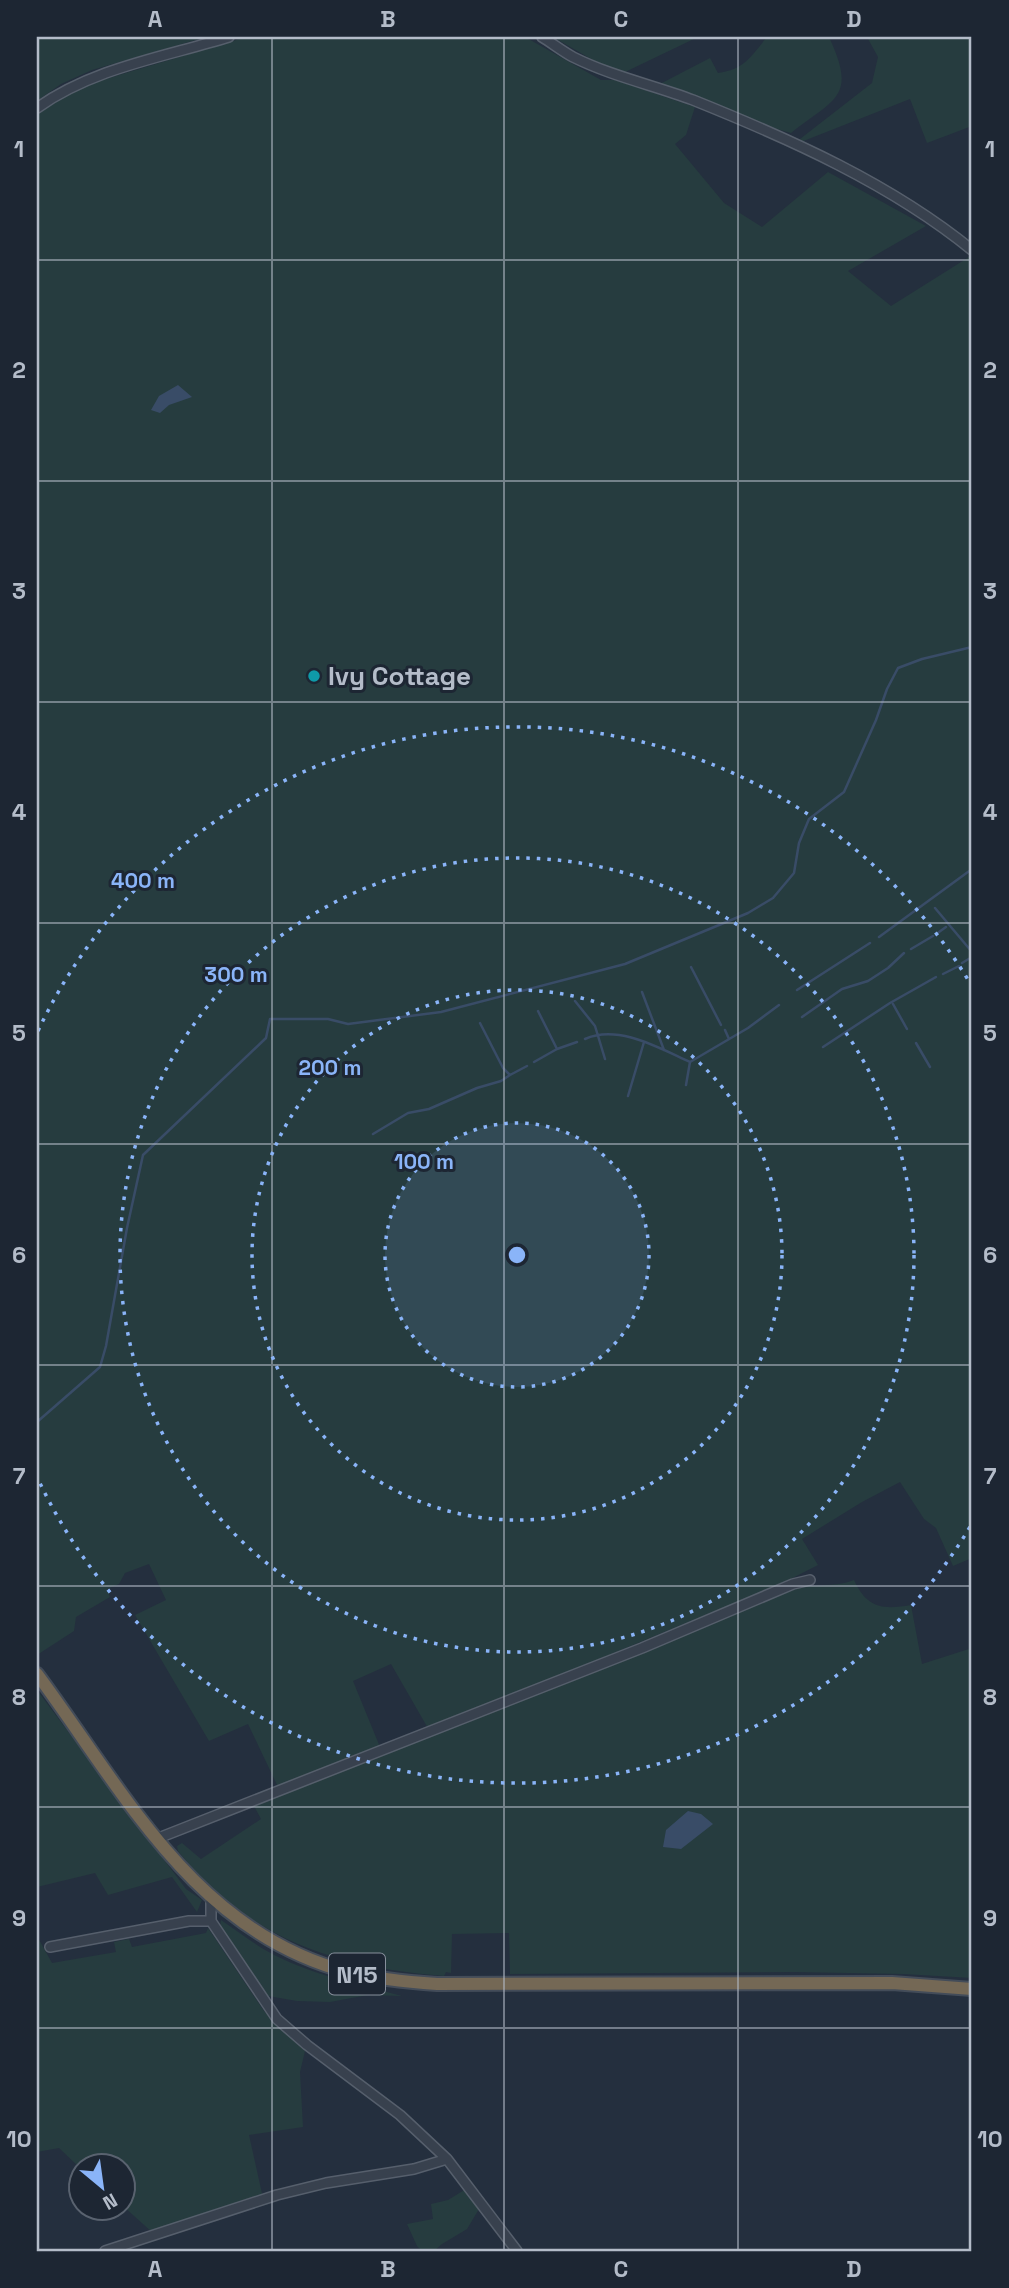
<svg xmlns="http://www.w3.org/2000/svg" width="1009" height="2288" font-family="'Space Grotesk',sans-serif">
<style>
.green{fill:#263c3f}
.water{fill:#394c67}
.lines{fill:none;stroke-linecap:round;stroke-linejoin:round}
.stream{stroke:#394c67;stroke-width:2.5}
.minor-casing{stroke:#565f6c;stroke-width:12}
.highway-casing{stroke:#434c59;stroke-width:16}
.minor{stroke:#38414e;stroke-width:9}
.highway{stroke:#746855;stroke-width:12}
.grid{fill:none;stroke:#b4bcc9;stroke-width:2;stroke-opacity:0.55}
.ring{fill:none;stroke:#8ab4f8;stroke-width:3.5;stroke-dasharray:3.5 7}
.culture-dot{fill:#0f9aa8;stroke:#1d2633;stroke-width:2.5}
.labels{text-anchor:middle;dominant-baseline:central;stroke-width:6;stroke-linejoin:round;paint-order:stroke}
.shield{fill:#1d2633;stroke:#878f9c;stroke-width:2}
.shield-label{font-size:24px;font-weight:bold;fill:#b4bcc9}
.poi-label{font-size:26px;font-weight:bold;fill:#b4bcc9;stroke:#1d2633;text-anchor:start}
.centre{fill:#8ab4f8;stroke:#1d2633;stroke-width:3.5}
.ring-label{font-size:21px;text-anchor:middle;font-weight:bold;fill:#8ab4f8;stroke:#1d2633;stroke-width:6;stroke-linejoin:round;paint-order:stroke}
.neatline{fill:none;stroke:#b4bcc9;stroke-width:2.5}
.grid-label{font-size:23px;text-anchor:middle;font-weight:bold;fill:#b4bcc9}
</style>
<rect width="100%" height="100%" fill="#242f3e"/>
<!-- green -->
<path class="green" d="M37,37H206L92,70L61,84L37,101Z
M246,37H525L601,80H615L695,107L686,135L675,144L724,203L762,227L828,172L926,226L848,271L891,306L969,257L972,260V1558L953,1566L936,1528L924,1519L900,1482L862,1502L802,1539L818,1565L769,1590L705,1615L429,1730L391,1664L353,1681L380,1747L278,1787L248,1724L209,1741L135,1615L166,1600L149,1564L125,1573L119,1584L107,1589L110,1597L76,1617L74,1631L37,1655V115L79,87Z
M553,37H698L623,73L593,60Z
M767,37H829C857,97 836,98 791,133L766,126L740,114L658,85L710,58L718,73C745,69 751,56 767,37Z
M867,37H972V126L927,143L910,99L801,142L800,139L872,83L878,57Z
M854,1580C867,1608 882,1610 911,1605L922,1664L972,1648V1978L903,1974L794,1972L510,1974L509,1933L452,1934L451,1973L446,1972L444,1976C337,1968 247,1939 178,1851L177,1846L182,1843L201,1859L261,1819L253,1804L556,1687L790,1589C813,1583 834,1588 854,1580Z
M37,1690L186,1889L202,1900L197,1912L172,1877L108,1895L95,1873L37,1887Z
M221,1920C236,1930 251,1942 267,1951C308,1974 357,1984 402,1996L368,1995L330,2002L297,2001L268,1996L220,1926Z
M208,1928L264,2011L305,2051L300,2072L303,2127L249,2135L263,2198L153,2233L123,2206L122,2166H80V2168L59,2148L37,2152V1936L52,1963L116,1952L114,1942L129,1939L132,1947L206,1933Z
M466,2189L479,2209L467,2229L442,2244L434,2251H422L417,2246L407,2224L433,2219L431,2204L448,2200Z"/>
<!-- water -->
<path class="water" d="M178,385L192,397L169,405L160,413L151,410L159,396Z
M688,1811L701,1814L713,1824L681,1849L663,1847L666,1830Z"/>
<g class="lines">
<!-- stream -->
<path class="stream" d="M935,908L972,952
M939,932L946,927
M879,937L972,869
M911,949L933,936
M962,963L972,957
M691,967L721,1025
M943,974L959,966
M797,990L870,943
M642,992L664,1050
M575,1001L595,1026L605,1059
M893,1004L907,1029
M538,1011L557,1049
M802,1017L842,989L868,981L888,968L904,953
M480,1023L503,1068L510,1075L527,1066
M725,1030L729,1039
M585,1039C618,1024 659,1048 690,1062
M916,1043L930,1067
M823,1047L890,1003L936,977
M534,1062L557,1049L577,1042
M686,1085L690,1062L748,1028L779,1005
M628,1096L644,1042
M373,1134L408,1113L429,1109L477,1088L501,1081L510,1075
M37,1422L100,1367L106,1346L127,1228L143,1155L266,1038L270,1019H328L348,1024L441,1012L625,964L748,913L773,898L794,873L799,843L809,819L844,792L876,720L887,689L898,668L922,659L972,647"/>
<!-- minor casing -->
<g class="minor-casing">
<path id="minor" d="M542,37C552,43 562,51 573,57C611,76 653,85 693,100C790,139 891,184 972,250
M37,108C93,68 164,57 229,37
M156,1839L642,1648L793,1584L810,1580
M211,1898V1921L277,2019L307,2045L400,2115L447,2159
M50,1947L189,1921H211
M105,2251L277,2195L326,2183L414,2169L447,2159L517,2251"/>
</g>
<!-- highway casing -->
<g class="highway-casing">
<path id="highway" d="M37,1674C124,1791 194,1932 348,1972C377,1979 407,1982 437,1984L892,1983L972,1989"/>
</g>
<!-- minor -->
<use href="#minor" class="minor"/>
<!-- highway -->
<use href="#highway" class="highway"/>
</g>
<!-- grid -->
<path class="grid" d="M272,37V2251M504,37V2251M738,37V2251M37,260H972M37,481H972M37,702H972M37,923H972M37,1144H972M37,1365H972M37,1586H972M37,1807H972M37,2028H972"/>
<!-- distance rings -->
<circle cx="517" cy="1255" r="132" fill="#8ab4f8" fill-opacity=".12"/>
<g class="ring">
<circle cx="517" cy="1255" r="132"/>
<circle cx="517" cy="1255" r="265"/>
<circle cx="517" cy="1255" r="397"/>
<path d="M970 1527A529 529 0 0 1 38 1479M38 1031A529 529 0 0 1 970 983"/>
</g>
<!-- markers -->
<circle class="culture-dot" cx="314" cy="676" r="7"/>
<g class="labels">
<!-- shield labels -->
<rect class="shield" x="329" y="1953.5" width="56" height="41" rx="5"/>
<g class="shield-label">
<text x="357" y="1974">N15</text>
</g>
<!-- poi labels -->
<g class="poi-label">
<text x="328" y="676">Ivy Cottage</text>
</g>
</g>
<circle cx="517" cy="1255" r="10" class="centre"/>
<g class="ring-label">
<text x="143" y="888">400 m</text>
<text x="236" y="982">300 m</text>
<text x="330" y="1075">200 m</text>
<text x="424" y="1169">100 m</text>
</g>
<!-- border -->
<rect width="1009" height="2288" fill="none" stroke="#1d2633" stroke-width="77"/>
<!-- north arrow -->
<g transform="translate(102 2187) rotate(151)"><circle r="33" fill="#1d2633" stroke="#59626f" stroke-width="2"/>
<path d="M0-5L12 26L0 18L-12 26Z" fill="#8ab4f8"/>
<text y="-10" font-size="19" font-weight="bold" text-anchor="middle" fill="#b4bcc9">N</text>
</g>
<rect x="38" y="38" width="932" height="2212" class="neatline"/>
<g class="grid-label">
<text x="155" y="27">A</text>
<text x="388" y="27">B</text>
<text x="621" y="27">C</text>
<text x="854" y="27">D</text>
<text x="19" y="157">1</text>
<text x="990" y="157">1</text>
<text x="19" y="378">2</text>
<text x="990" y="378">2</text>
<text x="19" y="599">3</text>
<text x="990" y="599">3</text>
<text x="19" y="820">4</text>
<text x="990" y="820">4</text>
<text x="19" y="1041">5</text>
<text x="990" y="1041">5</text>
<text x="19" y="1263">6</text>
<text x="990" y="1263">6</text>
<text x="19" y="1484">7</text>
<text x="990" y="1484">7</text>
<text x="19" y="1705">8</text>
<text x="990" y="1705">8</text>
<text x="19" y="1926">9</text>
<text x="990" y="1926">9</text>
<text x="19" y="2147">10</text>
<text x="990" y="2147">10</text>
<text x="155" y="2277">A</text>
<text x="388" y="2277">B</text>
<text x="621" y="2277">C</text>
<text x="854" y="2277">D</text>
</g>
</svg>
